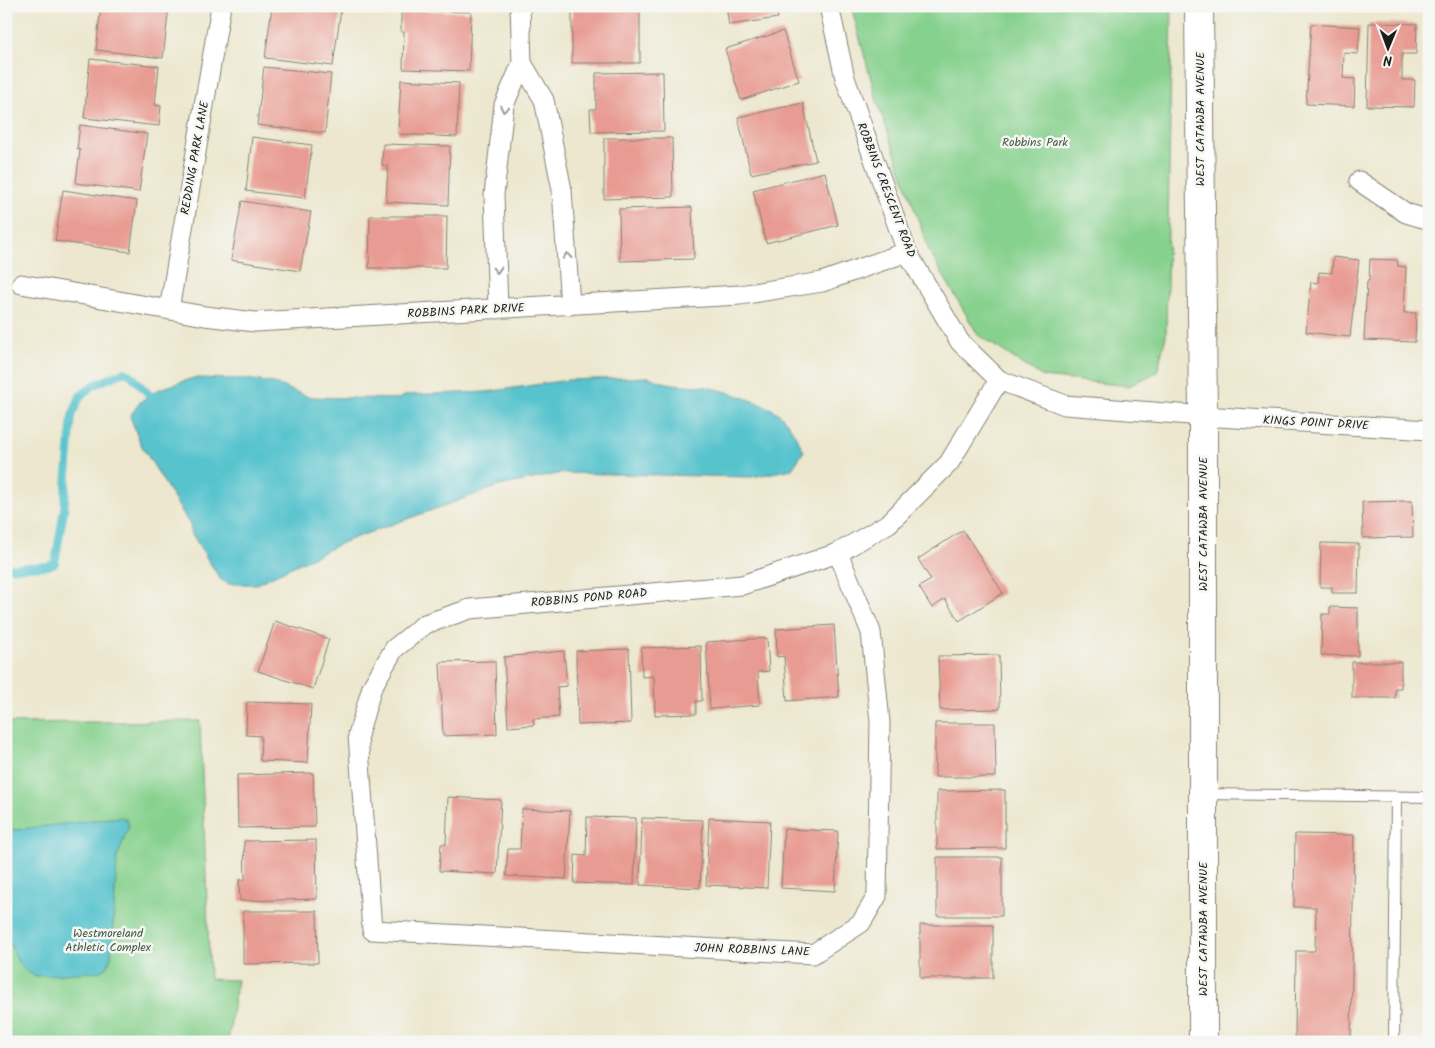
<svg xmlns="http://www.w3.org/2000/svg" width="1435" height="1048" font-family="Kalam,sans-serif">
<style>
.green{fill:#87d18e;stroke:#527655}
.water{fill:#56c3cd;stroke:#397074}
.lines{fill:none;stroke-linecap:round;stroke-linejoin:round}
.stream{stroke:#56c3cd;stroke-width:8}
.building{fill:#e89b92}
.lane-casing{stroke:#848275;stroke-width:12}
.street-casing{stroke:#848275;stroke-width:21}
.secondary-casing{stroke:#848275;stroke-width:30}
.lane{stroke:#fff;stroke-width:10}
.street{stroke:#fff;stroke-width:19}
.secondary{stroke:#fff;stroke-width:28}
.oneway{stroke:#999}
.labels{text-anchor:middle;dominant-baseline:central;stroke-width:5;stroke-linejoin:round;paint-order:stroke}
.street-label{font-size:12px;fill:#1c1c1c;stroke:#f6f6f2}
.park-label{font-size:12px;fill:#415b44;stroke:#f6f6f2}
</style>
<rect width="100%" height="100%" fill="#f6f6f2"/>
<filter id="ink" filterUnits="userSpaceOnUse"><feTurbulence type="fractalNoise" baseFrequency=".02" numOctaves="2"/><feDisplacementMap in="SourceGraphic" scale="10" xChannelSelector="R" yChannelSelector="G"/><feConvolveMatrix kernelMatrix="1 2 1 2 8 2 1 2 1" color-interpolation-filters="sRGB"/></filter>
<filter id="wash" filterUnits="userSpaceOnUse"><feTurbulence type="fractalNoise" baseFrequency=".0096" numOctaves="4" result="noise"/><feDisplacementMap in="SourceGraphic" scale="20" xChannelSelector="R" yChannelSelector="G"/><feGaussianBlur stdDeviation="1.12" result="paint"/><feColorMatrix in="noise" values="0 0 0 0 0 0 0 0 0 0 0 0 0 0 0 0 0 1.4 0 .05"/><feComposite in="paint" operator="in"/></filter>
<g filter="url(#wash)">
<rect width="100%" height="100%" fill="#ece7ce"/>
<!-- green -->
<path class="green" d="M851,6H1172L1166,336L1157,372L1129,386L1043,377L978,335L929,251L876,98Z
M200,721L210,979L237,980L228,1042H6V723Z"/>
<!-- water -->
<path class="water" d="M649,377C664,385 684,385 701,386C718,388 764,403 778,413C790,423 796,438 804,451L792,469L752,477L562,473L499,486L346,541L256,584H229L220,579L192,534L190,525L140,443L130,416L141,401L157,390L193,378L246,379L273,383L309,397L398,399L407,395L487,392L568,380Z
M119,817L126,819L129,825L117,858L111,957L107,967L101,971L36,976L27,972L19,964L6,935V831Z"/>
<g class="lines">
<!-- stream -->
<path class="stream" d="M6,568L48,566L55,563L64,510L72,416L80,396L94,385L124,372L130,374L156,402"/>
</g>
<g id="blocks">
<!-- building -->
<path class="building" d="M101,6H169L163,58L96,50Z
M272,6H320L341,9L333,66L265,58Z
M572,6H640V63H572Z
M726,6H776L778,18L729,25Z
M401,10L471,12L469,71L403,69L404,32H401Z
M1369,23L1417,24L1416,54H1402V80H1415L1414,107L1367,106Z
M1311,24L1360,27L1358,54L1344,53L1343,78L1355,79L1354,106L1306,104Z
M783,31L799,81L741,100L725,49Z
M90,59L159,66L155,105L161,106L159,126L84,118Z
M264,67L331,74L325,133L257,125Z
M663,72L664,131L591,132L590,109H596V73Z
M401,80L459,83L457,137L398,134Z
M803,103L816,161L751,174L738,117Z
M80,125L147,134L139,192L76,183L80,150L77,149Z
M252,137L312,145L305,198L246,191Z
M604,138H672L673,197L604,199Z
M383,144L450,146L448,205L386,202L388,166L382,165Z
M825,172L838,225L766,243L753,190Z
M63,190L137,201L130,252L55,241Z
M242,201L311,212L300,271L231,260Z
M692,207L694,259L620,261L619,209Z
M370,216H447L446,268H369Z
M1333,257L1359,260L1350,337L1306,332L1311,282L1318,283L1319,272L1332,273Z
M1370,259L1397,260L1398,266L1406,267L1404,313H1416L1415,342L1364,340L1367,281H1369Z
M1412,501L1413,537L1363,538L1362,502Z
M963,530L1003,593L959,621L945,599L932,608L919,587L931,580L918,559Z
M1321,543L1359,544L1358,593H1332V587H1320Z
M1330,607L1358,608V656L1321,655L1322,614H1330Z
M275,621L329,639L313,689L258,671Z
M834,625L839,697L787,701L784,656L777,657L776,629Z
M767,638L769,671L758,672L760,705L710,709L706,642Z
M701,646L702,701H696V714L655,715L654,676L642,677L641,648Z
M629,649L631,723L578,725L576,651Z
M564,651L567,686L557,687L559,717L533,719L534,725L508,727L504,657Z
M999,655L1000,709L940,710L938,656Z
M495,661L497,734L443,736L440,662Z
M1352,662H1401V688H1395V698H1352Z
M247,702L311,704L308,763L260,761L261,736L246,735Z
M935,723H995L996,777H935Z
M313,773L315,827L238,828L237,775Z
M1005,790V848L937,849V791Z
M448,797L501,800L497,874L439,871L441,844H446Z
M522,809L570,811L566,879L506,876L508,849H520Z
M587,817L636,818L634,885L574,883L575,855L586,856Z
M642,818L703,820L700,888L640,885Z
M709,818L770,821L767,888L706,885Z
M784,829L838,831L835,891L781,888Z
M1295,834L1354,835L1351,1042H1295L1296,951H1315L1316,907H1294Z
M316,840L317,899L240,901L239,880H245L244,841Z
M937,857H1002V916H937Z
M243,911H317L318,963L243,964Z
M920,925H993V978H920Z"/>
</g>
</g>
<g filter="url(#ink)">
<use href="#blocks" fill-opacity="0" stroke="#848275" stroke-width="1"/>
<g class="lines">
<!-- lane casing -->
<g class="lane-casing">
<path id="lane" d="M1204,794L1429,797
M1394,1042L1396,797"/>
</g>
<!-- street casing -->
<g class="street-casing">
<path id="street" d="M829,6L845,78L907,252L960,342L999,380L1065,405L1203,416L1429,430
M522,63L544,100L562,190L570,305
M1359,181L1406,213L1429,220
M21,284L205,316L255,322L740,295L822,282L907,252
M498,309L494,195L504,105L522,63L520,6
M169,310L221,6
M838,553L871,632L880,722L877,896L861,923L813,954L372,930L358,735L372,687L394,649L425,624L470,609L742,585L838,553L889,523L949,463L999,380"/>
</g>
<!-- secondary casing -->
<g class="secondary-casing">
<path id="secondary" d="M1199,6L1203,416V1042"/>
</g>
<!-- lane -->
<use href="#lane" class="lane"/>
<!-- street -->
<use href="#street" class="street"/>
<!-- secondary -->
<use href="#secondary" class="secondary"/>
</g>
<!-- one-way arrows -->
<defs><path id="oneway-chevron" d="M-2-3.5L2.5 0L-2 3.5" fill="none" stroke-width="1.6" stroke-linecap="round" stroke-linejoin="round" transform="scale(1.25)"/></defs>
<g class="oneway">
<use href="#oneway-chevron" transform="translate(504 109) rotate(102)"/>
<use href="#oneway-chevron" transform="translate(567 256) rotate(-94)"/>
<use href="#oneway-chevron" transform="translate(497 270) rotate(88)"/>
</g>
</g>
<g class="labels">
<!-- street labels -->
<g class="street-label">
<text transform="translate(1200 119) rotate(-90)">WEST CATAWBA AVENUE</text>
<text transform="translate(195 158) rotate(-80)">REDDING PARK LANE</text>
<text transform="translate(886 190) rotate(69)">ROBBINS CRESCENT ROAD</text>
<text transform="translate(466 311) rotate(-3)">ROBBINS PARK DRIVE</text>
<text transform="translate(1316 423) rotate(3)">KINGS POINT DRIVE</text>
<text transform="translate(1203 524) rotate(-90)">WEST CATAWBA AVENUE</text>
<text transform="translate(589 598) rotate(-5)">ROBBINS POND ROAD</text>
<text transform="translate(1203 929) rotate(-90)">WEST CATAWBA AVENUE</text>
<text transform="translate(752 950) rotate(2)">JOHN ROBBINS LANE</text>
</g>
<!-- park labels -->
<g class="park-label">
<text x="1035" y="142">Robbins Park</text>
<text x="108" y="933">Westmoreland<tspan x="108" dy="14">Athletic Complex</tspan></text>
</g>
</g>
<!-- margin -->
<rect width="1435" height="1048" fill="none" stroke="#f6f6f2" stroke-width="25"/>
<!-- north arrow -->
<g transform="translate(1388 48) rotate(181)" stroke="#f6f6f2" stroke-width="4" paint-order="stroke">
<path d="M0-4L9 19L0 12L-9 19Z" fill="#1c1c1c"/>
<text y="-8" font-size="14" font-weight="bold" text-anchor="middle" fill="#1c1c1c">N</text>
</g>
</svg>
